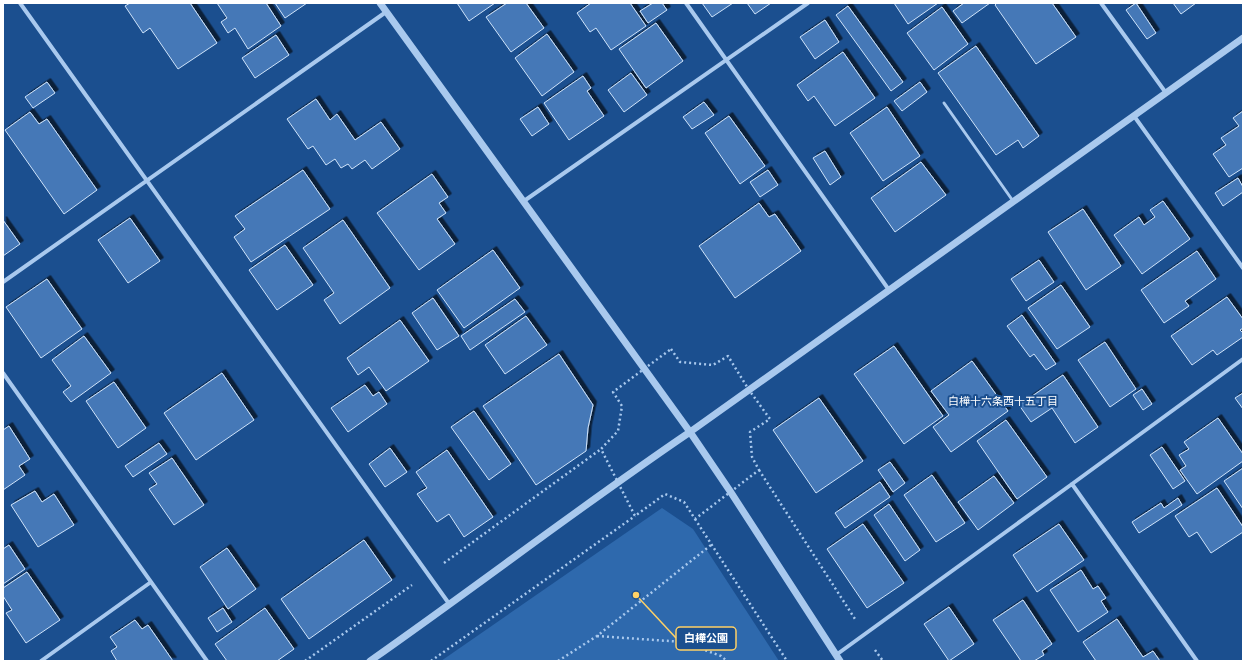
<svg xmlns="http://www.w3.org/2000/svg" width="1246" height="664" font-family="'Noto Sans','Noto Sans JP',sans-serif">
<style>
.green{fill:#2e69ad}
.building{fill:#4478b7;stroke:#cfe3fa;filter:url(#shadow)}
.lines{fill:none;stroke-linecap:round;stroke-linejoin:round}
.path{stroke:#a9c9ee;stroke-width:2.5;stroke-dasharray:2 3;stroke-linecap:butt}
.service{stroke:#a9c9ee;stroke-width:3}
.minor{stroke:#a9c9ee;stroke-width:4}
.tertiary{stroke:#a9c9ee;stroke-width:7}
.labels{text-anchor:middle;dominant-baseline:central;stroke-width:4;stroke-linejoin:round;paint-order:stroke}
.neighbourhood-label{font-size:11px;fill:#fff;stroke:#1b4f8f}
.leader{fill:none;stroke:#ffd166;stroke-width:1.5}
.callout-dot{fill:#ffd166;stroke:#1b4f8f;stroke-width:1.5}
.callout{fill:#1b4f8f;stroke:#ffd166;stroke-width:1.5}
.callout-label{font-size:11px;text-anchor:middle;font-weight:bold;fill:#fff}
</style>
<defs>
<filter id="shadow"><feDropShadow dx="3.5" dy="-3.5" stdDeviation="0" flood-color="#0009"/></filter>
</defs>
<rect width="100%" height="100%" fill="#1b4f8f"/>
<!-- green -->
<path class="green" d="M662,508L693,529L779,661H441Z"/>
<!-- building -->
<path class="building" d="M130,3H190L217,43L178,69L150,28L143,33L125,6Z
M217,3H266L281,26L248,49L235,28L228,33L221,22L227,18Z
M275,3H307L285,18Z
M457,3H495L469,21Z
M507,3H526L544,28L511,52L486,17Z
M591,3H630L646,26L611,50L596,28L590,32L577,13Z
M653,3H662L667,10L648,23L640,11Z
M702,3H733L712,17Z
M747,3H771L755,14Z
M894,3H938L908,24Z
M964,3H990L962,23L953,11Z
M997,3H1052L1076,37L1036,64L995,5Z
M1136,3L1156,33L1147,39L1126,10Z
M1173,3H1196L1181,14Z
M848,6L903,82L891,91L836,15Z
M942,7L968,44L934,70L907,33Z
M825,20L839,42L815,59L800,37Z
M656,23L683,61L646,88L619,49Z
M547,34L574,72L542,96L515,58Z
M276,35L289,55L255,78L242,58Z
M976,46L1039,136L1023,148L1018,140L996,155L938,73Z
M843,52L875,98L835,126L814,96L808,101L797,85Z
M631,73L647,95L624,112L608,90Z
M583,76L591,88L587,91L604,116L569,140L544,103Z
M47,82L55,93L33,108L25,97Z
M920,82L927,92L902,111L894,101Z
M316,99L330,120L337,114L355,140L381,122L400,149L372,169L365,160L352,169L348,164L341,168L335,159L326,165L313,146L308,149L287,119Z
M704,102L714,115L692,129L683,117Z
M538,107L549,124L532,136L520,119Z
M887,107L920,156L883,181L850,133Z
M1243,111V168L1229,177L1213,154L1226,145L1221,138L1239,126L1233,118Z
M30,112L39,124L47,119L97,190L64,214L5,130Z
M729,116L765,166L740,184L705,133Z
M825,151L841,177L830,185L813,158Z
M921,162L946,195L895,232L871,198Z
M303,170L330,209L251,262L234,237L245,229L235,216Z
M768,170L778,185L760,197L750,182Z
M432,174L448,197L439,203L446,213L437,219L455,244L419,270L377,213Z
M1238,178L1243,187V192L1223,206L1215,193Z
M1163,201L1190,239L1142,274L1114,235L1139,217L1144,225L1155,217L1150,210Z
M759,203L769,217L775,214L801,251L735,298L699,246Z
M1083,209L1121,266L1086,290L1048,232Z
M130,218L160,261L128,283L98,240Z
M3,220L20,244L3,256Z
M343,220L390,288L340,324L324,300L334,293L303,248Z
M285,245L313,285L277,310L249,270Z
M493,250L520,288L464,328L437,290Z
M1197,251L1216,279L1185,301L1189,306L1164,323L1141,290Z
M1039,260L1054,282L1026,301L1011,279Z
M47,279L82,329L41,358L6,307Z
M1061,285L1090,327L1057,349L1028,308Z
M1227,297L1243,319V328L1240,330L1243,333V337L1217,355L1213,350L1192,365L1171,336Z
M433,298L459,336L437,350L412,313Z
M515,299L525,312L470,350L461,336Z
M1022,315L1056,364L1046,370L1034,354L1030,357L1007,326Z
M526,316L547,345L505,374L485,345Z
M400,320L429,361L386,391L369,367L358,375L347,358Z
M84,336L111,373L71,402L63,392L71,386L52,360Z
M1105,342L1136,389L1110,407L1078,360Z
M894,346L943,416L904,444L854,374Z
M559,354L593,405L588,428L586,451L536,485L483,406Z
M972,361L1008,411L951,452L933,427L949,415L931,391Z
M222,373L254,420L196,460L164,413Z
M1063,375L1098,427L1075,443L1052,408L1031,422L1019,405Z
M114,382L146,428L118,448L86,401Z
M365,385L373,396L379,392L387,404L348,432L331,408Z
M1142,389L1152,404L1143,410L1133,395Z
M1243,393V409L1235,398Z
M819,398L863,461L816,493L773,430Z
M474,411L511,464L489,480L451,427Z
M1218,418L1243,454V461L1197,494L1180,470L1186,466L1179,455L1189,449L1184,442Z
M1006,420L1047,477L1017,499L977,441Z
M9,426L30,459L19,466L25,475L3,490V430Z
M159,443L167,454L133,477L125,466Z
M1162,447L1185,481L1173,489L1150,455Z
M390,448L407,472L385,487L369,464Z
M447,450L493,517L464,537L449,514L437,522L417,494L427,488L416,472Z
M172,458L204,505L174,525L149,489L157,484L149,473Z
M890,462L905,483L893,492L878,470Z
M1243,468V509L1224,481Z
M932,475L965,523L936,542L904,495Z
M994,476L1014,503L978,530L958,502Z
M880,482L890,497L845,528L835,513Z
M1217,488L1243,527V532L1211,553L1197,532L1189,537L1175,516Z
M35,491L42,502L54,494L74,525L38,547L11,505Z
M1178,498L1182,505L1139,533L1132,522L1161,503L1164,508Z
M889,504L920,550L905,561L874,515Z
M863,524L904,583L867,608L827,549Z
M1059,524L1084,560L1037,592L1013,555Z
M364,540L392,580L309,639L281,599Z
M9,545L25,569L3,584V549Z
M227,548L256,589L228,609L200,567Z
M1081,570L1093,589L1098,586L1106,598L1101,601L1108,612L1078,632L1050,590Z
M27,572L60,620L26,643L6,613L12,610L3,596V588Z
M1023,600L1052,644L1042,651L1044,655L1034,661H1021L993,620Z
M949,607L974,644L949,661L924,624Z
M223,608L232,622L217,632L208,618Z
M265,608L294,649L277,661H227L215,644Z
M1117,619L1143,657L1153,651L1160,661H1096L1083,642Z
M135,620L142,629L148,625L173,661H117L111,651L117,647L110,637Z"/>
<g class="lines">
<!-- path -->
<path class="path" d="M671,349L680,362L713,365L728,356L749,390L770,419L750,432L752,457L759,470L695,519L684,502L665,494L635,516L601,449L618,431L622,406L613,392Z
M759,470L855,619
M695,519L787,661
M444,563L601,449
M597,636L683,642L721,656L727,661
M875,650L883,661
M305,661L412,585
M431,661L635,516
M558,661L597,636L711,545"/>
<!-- service -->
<path class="service" d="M944,103L1013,201"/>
<!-- minor -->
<path class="minor" d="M20,3L450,605
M686,3L889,290
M1101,3L1166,93
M1134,116L1243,268
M524,201L808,3
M3,282L386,12
M3,373L207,661
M1072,484L1197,661
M836,655L1072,484L1243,359
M41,661L151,582"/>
<!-- tertiary -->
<path class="tertiary" d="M380,3L690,432L730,491L840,661
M370,661C477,586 581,506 690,432L1243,38"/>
</g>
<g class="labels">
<!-- neighbourhood labels -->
<g class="neighbourhood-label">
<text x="1003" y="400">白樺十六条西十五丁目</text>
</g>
</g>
<!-- callouts -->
<path class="leader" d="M636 595L676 638"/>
<circle class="callout-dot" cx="636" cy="595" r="4"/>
<rect class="callout" x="676" y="627" width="60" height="23" rx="4"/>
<g class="callout-label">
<text x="706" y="642">白樺公園</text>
</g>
<!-- border -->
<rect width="1246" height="664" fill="none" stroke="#ffffff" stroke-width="8"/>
</svg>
